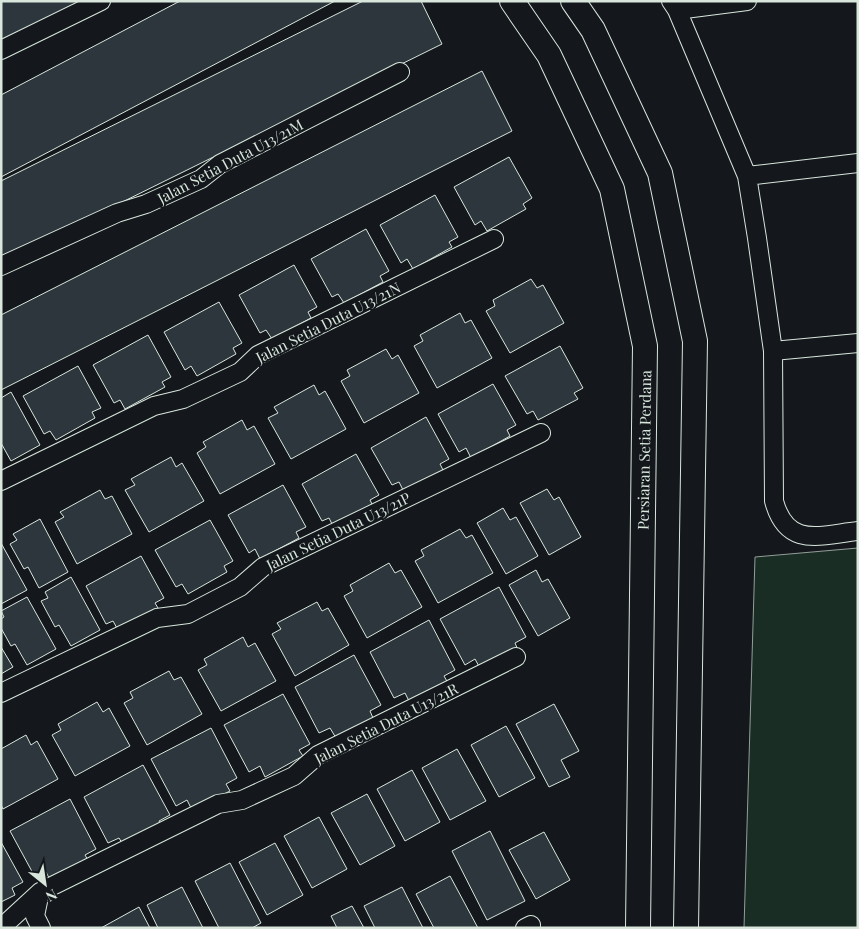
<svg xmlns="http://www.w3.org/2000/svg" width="859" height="929" font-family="'Playfair Display',serif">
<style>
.green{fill:#1a2d24;stroke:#939e99}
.building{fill:#2c363c;stroke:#d8e6dc}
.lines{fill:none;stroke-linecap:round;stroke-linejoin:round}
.minor-casing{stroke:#d8e6dc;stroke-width:20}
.secondary-casing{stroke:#d8e6dc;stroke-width:26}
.minor{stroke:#14181c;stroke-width:18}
.secondary{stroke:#14181c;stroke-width:24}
.labels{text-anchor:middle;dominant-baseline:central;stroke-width:4;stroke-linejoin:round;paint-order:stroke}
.street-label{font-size:15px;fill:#d8e6dc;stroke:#14181c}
</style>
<rect width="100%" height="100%" fill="#14181c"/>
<!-- green -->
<path class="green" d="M858,548V928H744L755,557Z"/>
<!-- building -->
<path class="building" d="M1,1H90L1,45Z
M180,1H335L1,177V95Z
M363,1H421L442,44L1,262V181Z
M482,71L512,131L1,390V315Z
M509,157L532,198L523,204L526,209L487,231L481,221L475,225L454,187Z
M435,195L458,237L449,242L452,247L413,269L407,259L401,263L380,225Z
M366,229L389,271L380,276L383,282L344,303L338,294L332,297L311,259Z
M294,265L317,307L308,312L311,318L272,339L266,330L260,333L239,295Z
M531,279L537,288L543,285L564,323L510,353L486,311L495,306L493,300Z
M219,302L242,343L233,348L236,354L197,376L191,366L185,370L164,332Z
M460,313L465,323L471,320L492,358L437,388L414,346L423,341L420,335Z
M148,335L171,377L162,382L165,387L125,409L120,400L114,403L93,365Z
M560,346L583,388L574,393L578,399L538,420L533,411L527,414L505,376Z
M386,349L392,359L398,355L419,393L364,423L341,381L350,376L347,370Z
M78,366L101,408L92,412L95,418L56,440L50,431L44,434L23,396Z
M493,384L516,425L507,430L510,436L471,458L466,448L459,452L438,414Z
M314,385L319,395L325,391L346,429L291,459L268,418L278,413L274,407Z
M11,392L40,445L11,461L1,443V398Z
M426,417L449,459L440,464L443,470L404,492L399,482L392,485L371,448Z
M242,420L247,430L254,426L275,464L220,494L197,453L206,447L203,442Z
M356,454L379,495L370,500L373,506L334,528L329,518L322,521L302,484Z
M171,457L176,467L182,463L204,501L149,532L125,490L135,485L131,479Z
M283,485L306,527L296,532L299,538L260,559L255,549L249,553L228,515Z
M547,489L554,500L559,497L581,537L549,555L520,503Z
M100,490L105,499L112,496L132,534L77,564L55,522L64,517L60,512Z
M503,508L510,520L516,517L538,556L506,574L477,523Z
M40,519L68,572L39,588L28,567L24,569L10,544L17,540L13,534Z
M210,520L233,561L224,566L227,572L188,594L182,584L176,587L155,550Z
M460,529L466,538L472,535L493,573L438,603L415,561L424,556L421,550Z
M1,543L27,590L1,604Z
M141,556L164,598L155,603L158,608L118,630L113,621L106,624L86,586Z
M389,563L395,573L401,570L422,607L367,638L344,596L353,591L350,585Z
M536,570L542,582L548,579L570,618L538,636L509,585Z
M71,577L100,630L71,646L59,625L55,627L41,601L48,598L45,592Z
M499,587L526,637L515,643L518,650L481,670L475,659L465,665L440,619Z
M27,597L56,649L27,665L15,644L11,646L1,628V619L4,617L1,611Z
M317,602L322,611L328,608L349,645L295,676L272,634L281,629L277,623Z
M429,620L455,670L444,676L448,683L410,703L405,693L394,698L370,652Z
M243,637L248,647L255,643L276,681L221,711L198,670L207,665L204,659Z
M1,647L13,667L1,674Z
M354,655L381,705L370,711L373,718L336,738L330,728L319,733L295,687Z
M169,671L174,680L181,677L202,714L147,745L124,703L133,698L130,692Z
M283,694L310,744L299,750L303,756L265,777L260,766L249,772L224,725Z
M97,702L103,712L109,708L130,746L75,776L52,735L61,730L58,724Z
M554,704L579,751L561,760L570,777L549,787L516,724Z
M506,726L535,778L499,797L471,745Z
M211,728L237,778L226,784L230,791L192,810L187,800L176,806L151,759Z
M26,735L31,745L37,741L58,779L3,809L1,805V749Z
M457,749L486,801L450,820L422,768Z
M143,765L170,815L159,821L162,828L125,848L119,838L108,843L84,797Z
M412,770L440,822L405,841L377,789Z
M367,794L395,846L360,865L331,813Z
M70,799L96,849L85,855L89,862L51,882L46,872L35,877L10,831Z
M319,817L347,869L312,888L284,836Z
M490,831L525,901L487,920L452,851Z
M544,832L570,880L536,899L509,850Z
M1,842L23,882L12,888L15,895L1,902Z
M275,843L303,895L267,915L239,862Z
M230,863L261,923L252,928H219L195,881Z
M450,876L478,928H434L416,894Z
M182,887L203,928H158L147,905Z
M402,887L423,928H375L364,906Z
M352,906L364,928H337L331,916Z
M139,907L150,928H101Z"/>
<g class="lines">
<!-- minor casing -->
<g class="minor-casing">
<path id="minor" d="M671,1L677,10L747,176L757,238L773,351L774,501C787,549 820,535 858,531
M677,10L747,1
M1,50L101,1
M747,176L858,163
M1,266L117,213L146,204L201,179L220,164L400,72
M773,351L858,343
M1,481L154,406L183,399L240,372L258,355L494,239
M1,693L157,618L188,614L240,587L263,567L541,433
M40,892L35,916L41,928
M1,928L40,892L218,804L242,800L294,776L318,755L516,657
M525,928L531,925"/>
</g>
<!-- secondary casing -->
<g class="secondary-casing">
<path id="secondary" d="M512,1L549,55L612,189L645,346L638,928
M573,1L593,30L660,173L695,341L686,928"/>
</g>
<!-- minor -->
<use href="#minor" class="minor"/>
<!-- secondary -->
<use href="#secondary" class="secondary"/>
</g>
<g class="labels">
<!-- street labels -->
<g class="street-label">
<text transform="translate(230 161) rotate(-28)">Jalan Setia Duta U13/21M</text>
<text transform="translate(328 322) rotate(-27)">Jalan Setia Duta U13/21N</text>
<text transform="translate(644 450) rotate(-89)">Persiaran Setia Perdana</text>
<text transform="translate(338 531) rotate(-26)">Jalan Setia Duta U13/21P</text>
<text transform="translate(386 723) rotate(-27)">Jalan Setia Duta U13/21R</text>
</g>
</g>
<!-- border -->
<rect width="859" height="929" fill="none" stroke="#d8e6dc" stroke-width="5"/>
<!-- north arrow -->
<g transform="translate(45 884) rotate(150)" stroke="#14181c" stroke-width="4" paint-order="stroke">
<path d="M0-4L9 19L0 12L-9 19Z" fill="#d8e6dc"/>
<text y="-8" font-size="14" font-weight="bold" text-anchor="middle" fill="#d8e6dc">N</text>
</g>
</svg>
